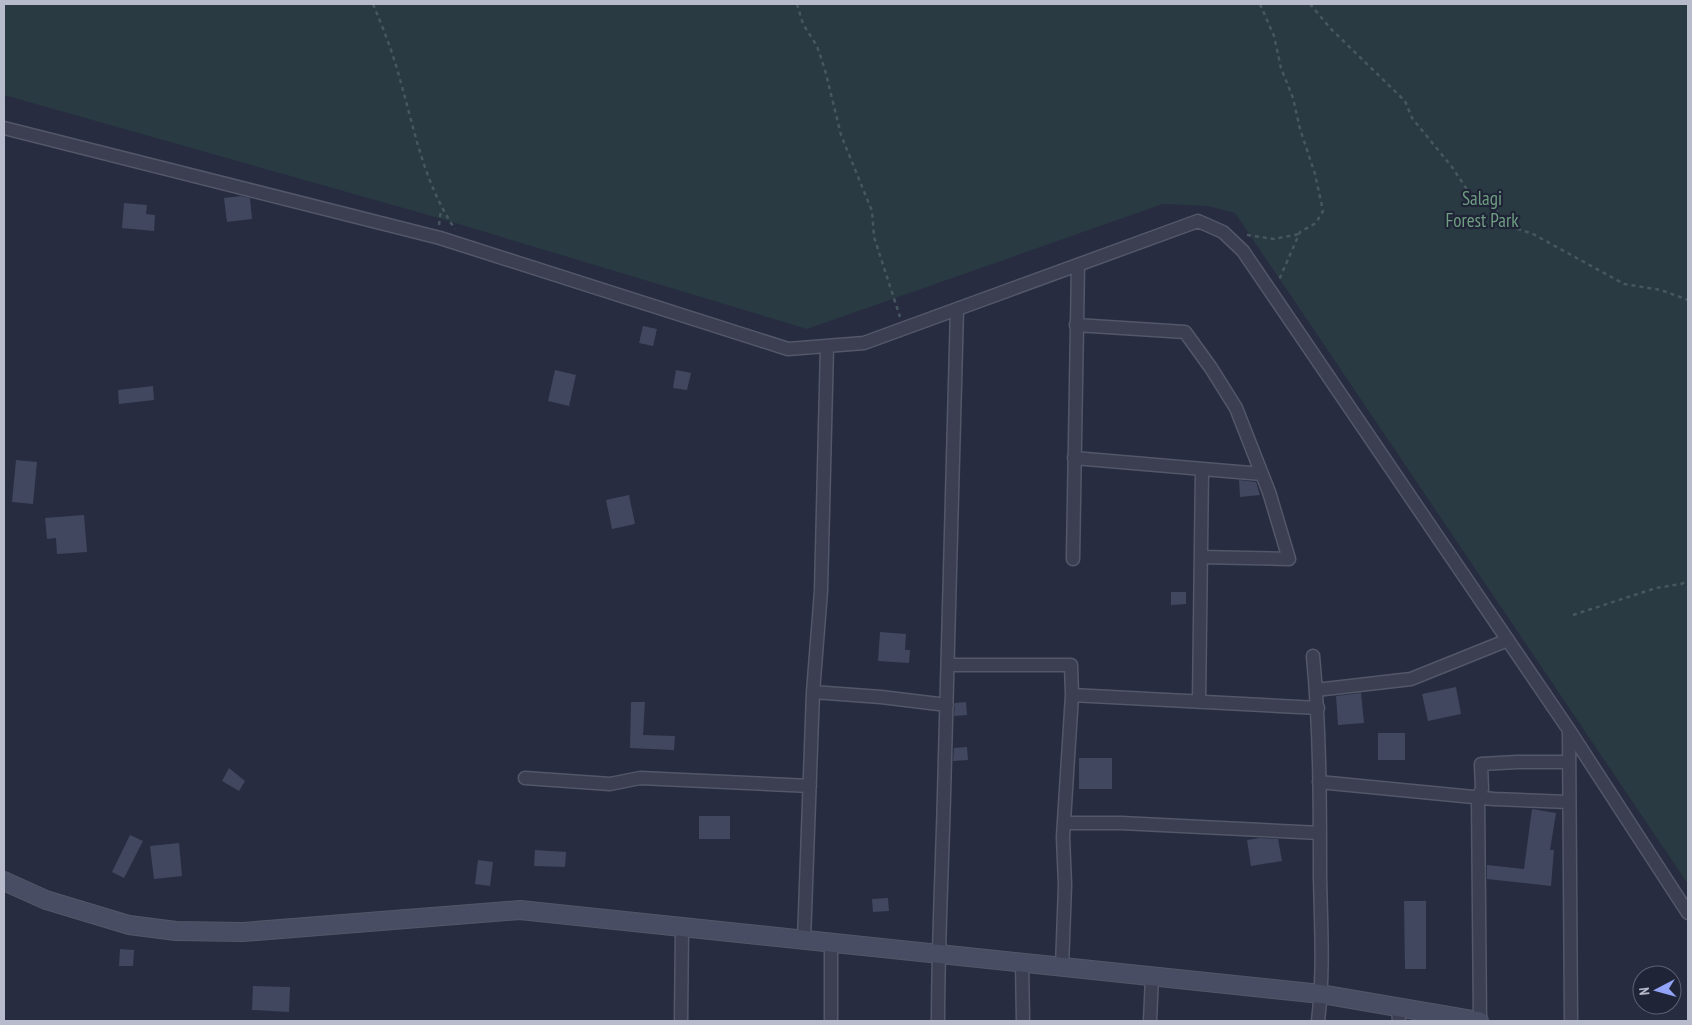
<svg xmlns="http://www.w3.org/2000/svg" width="1692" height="1025" font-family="'PT Sans Narrow',sans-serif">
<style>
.green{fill:#293a42}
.building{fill:#41475f}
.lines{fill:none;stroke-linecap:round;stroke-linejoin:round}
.street-casing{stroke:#535768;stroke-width:15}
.secondary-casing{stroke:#535768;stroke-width:20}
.path{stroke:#47575f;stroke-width:2.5;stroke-dasharray:4 4;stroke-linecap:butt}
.street{stroke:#3b3f51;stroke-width:12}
.secondary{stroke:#494d64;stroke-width:18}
.labels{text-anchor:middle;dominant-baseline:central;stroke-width:4.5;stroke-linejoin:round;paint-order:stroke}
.park-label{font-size:19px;fill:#6f9c82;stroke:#1f2436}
</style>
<rect width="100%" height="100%" fill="#272c41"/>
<!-- green -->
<path class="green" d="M4,4H1688V884L1235,213L1208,206L1163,204L807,329L442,219L4,95Z"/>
<!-- building -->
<path class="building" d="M241,196L250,198L252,219L227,222L224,198Z
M124,203L147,205L146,214L155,215L154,231L122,228Z
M643,326L657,329L653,346L639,343Z
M555,370L576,375L569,406L548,401Z
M676,370L691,373L687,390L673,388Z
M153,386L154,400L119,404L118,390Z
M16,460L37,462L33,504L12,502Z
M1239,480L1256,482L1260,495L1240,497Z
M629,495L635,524L612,529L606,500Z
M84,515L87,552L57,554L56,538L47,539L45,518Z
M1171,592H1186V604L1171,605Z
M880,632L906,634L905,650H910L909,663L878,661Z
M1456,687L1461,714L1428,721L1422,694Z
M1361,693L1364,723L1338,725L1336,696Z
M631,702H645L643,735L675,736L674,750L630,748Z
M966,702L967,715L954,716L955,703Z
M1378,733H1405V760H1378Z
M967,747L968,760L953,761L954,748Z
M1079,758H1112V789H1079Z
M229,768L245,781L239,791L222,781Z
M1532,809L1556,813L1550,850H1554L1551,886L1487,879V865L1524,869Z
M699,816H730V839H699Z
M130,835L143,841L124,878L112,872Z
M1260,838L1278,839L1282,861L1251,866L1247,840Z
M179,843L182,876L154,879L150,846Z
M535,850L566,852L565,867L534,866Z
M478,860L493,862L490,886L475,884Z
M888,898L889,911L873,912L872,899Z
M1404,901H1426V969H1405Z
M120,949L134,950L133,966H119Z
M253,986L290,987L289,1012L252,1010Z"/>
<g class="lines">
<!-- street casing -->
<g class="street-casing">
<path id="street" d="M4,128L440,238L788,349L864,343L1198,221L1223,232L1243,251L1569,730L1688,913
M1076,325L1185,332L1211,368L1236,408L1269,492L1289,559L1201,557
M1074,458L1262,474
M1073,559L1078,265
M1313,656C1320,729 1320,803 1320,877C1321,925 1324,973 1318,1021
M948,665H1071L1072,695L1063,837L1065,885L1062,967
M1316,690L1411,679L1508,640
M813,692L881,697L947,705
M1072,695L1318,708
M1199,702L1202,469
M1569,730L1571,1021
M525,778L610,784L640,778L810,786
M1319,782L1494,799L1568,802
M1065,823H1121L1320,833
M804,940L813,692L821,591L827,346
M831,943V1021
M1022,963L1023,1021
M1398,1008L1399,1021
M681,1021L682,928
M938,1021C938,946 942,871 944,795C949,633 953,471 957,309
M1150,1021L1152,977
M1480,1021L1478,797L1482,789L1481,764L1517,762H1569"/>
</g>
<!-- secondary casing -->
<g class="secondary-casing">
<path id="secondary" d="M4,881L46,900L129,925L176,931L243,932L520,910L1321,994L1479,1021"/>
</g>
<!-- path -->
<path class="path" d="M373,4C384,30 394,56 401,83C415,133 425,185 455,229
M797,4L803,24L817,46L825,70L841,135L872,211L874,237L900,317
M1260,4L1274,36L1281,68L1293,98L1300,129L1315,174L1323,211L1316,223L1300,232L1279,280
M1310,4L1331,29L1405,101L1412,118L1452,167L1470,194L1495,207L1503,224L1533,234L1624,284L1661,290L1688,300
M439,225L441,210
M1247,235L1274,239L1299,234
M1573,615L1656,588L1681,584L1688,581"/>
<!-- street -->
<use href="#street" class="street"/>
<!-- secondary -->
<use href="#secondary" class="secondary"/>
</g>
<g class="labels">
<!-- park labels -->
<g class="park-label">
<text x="1482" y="198">Salagi<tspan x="1482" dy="22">Forest Park</tspan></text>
</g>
</g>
<!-- border -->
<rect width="1692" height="1025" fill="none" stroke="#b8bbcb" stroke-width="10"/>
<!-- north arrow -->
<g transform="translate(1657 990) rotate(264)"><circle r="24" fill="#1f2436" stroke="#5c6072"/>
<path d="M0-4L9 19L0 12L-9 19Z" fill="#91a4f7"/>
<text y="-8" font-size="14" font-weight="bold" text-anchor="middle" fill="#b8bbcb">N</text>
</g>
</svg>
